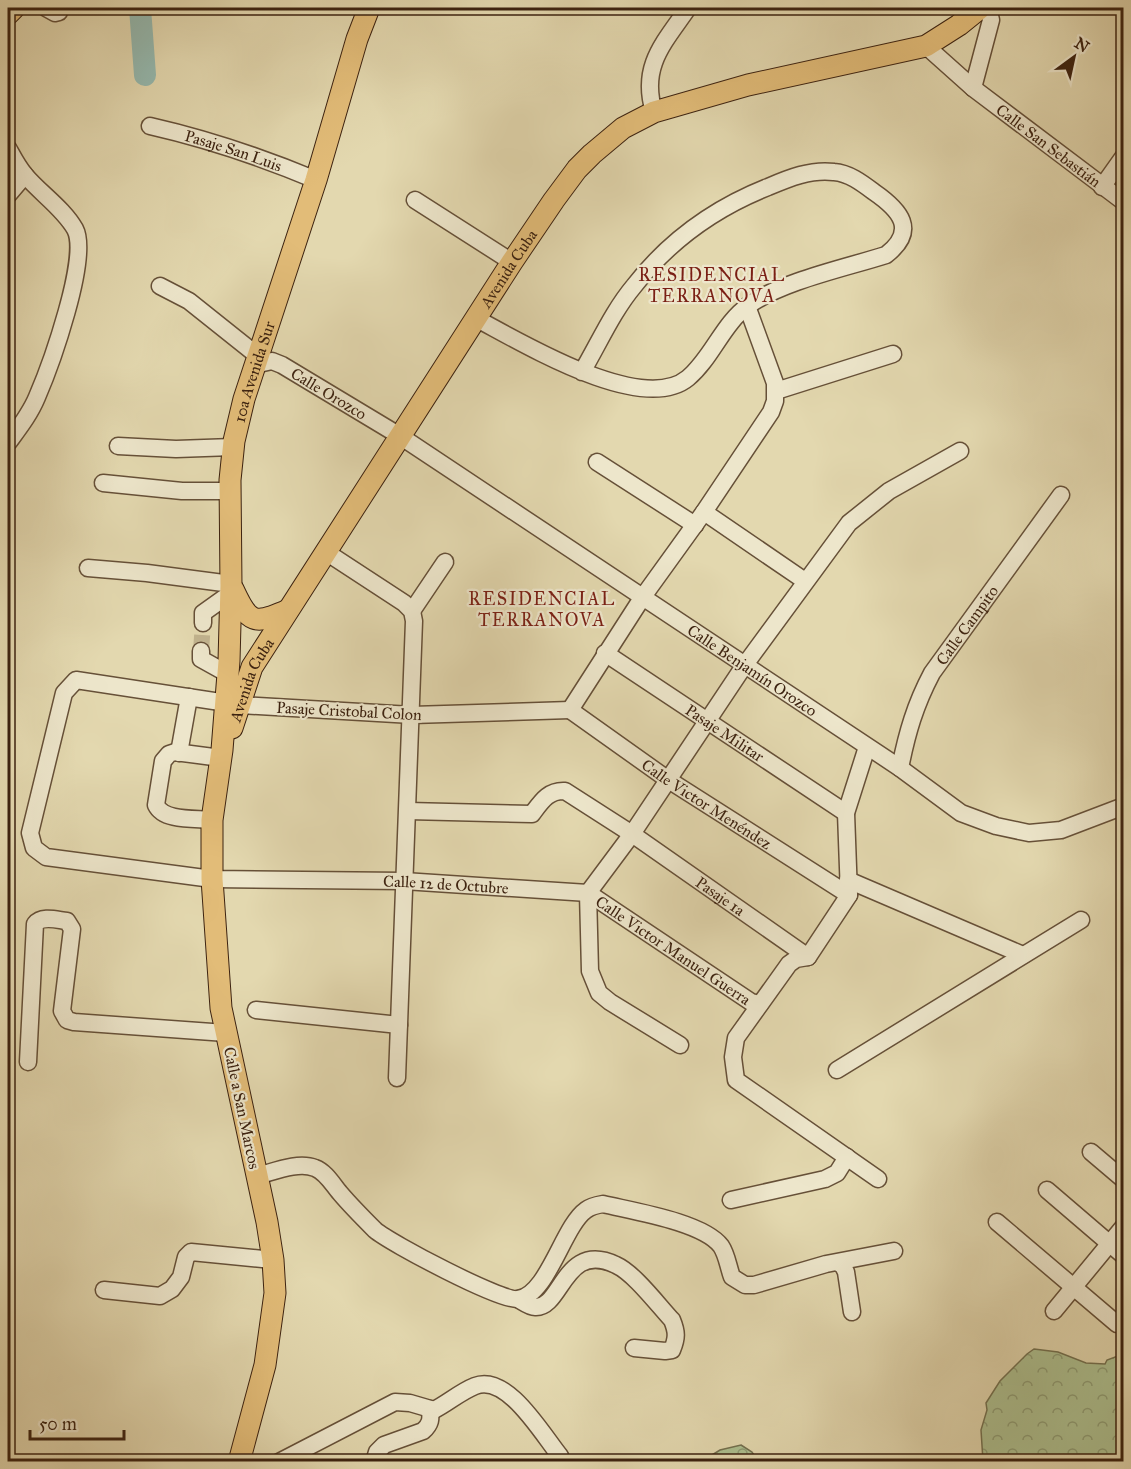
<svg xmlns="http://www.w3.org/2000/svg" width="1131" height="1469" font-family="'IM FELL Great Primer',serif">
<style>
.forest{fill:url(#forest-crowns);stroke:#747150;stroke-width:1.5}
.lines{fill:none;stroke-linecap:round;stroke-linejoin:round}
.river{stroke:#95b9af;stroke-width:22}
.minor-tunnel{stroke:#c2b48f;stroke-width:16;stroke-dasharray:16 8;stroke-linecap:butt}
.minor-casing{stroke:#665038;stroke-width:19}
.major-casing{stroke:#3c2210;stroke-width:23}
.minor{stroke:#ede6cb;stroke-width:16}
.major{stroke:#e2bc78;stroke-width:21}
.labels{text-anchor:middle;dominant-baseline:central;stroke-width:4.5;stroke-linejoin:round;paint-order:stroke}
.street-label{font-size:16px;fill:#3c2210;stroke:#ede6cb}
.neighbourhood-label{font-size:18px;letter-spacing:1.5px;fill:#7a1f14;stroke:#ede6cb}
</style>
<defs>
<pattern id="forest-crowns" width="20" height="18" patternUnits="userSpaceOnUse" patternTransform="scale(1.5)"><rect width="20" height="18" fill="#adc090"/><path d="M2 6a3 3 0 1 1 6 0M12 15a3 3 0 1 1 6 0" fill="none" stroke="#8e9c74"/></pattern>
</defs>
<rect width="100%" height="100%" fill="#e3d8af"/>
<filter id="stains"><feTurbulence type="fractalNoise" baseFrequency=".00333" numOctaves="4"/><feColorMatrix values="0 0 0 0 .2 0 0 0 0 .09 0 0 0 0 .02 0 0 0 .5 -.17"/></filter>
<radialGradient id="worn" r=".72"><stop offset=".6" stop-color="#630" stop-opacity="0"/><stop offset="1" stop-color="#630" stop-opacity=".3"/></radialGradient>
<!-- forest -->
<path class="forest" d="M1034,1349L1058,1352L1086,1363L1105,1364L1107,1360L1123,1354V1461H983L981,1430L987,1410L986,1403L1000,1381L1027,1354Z
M741,1445L752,1452L758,1461H702L720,1450Z"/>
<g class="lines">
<!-- river -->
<path class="river" d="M140,8L145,75"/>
<!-- minor-tunnel -->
<path class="minor-tunnel" d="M201,651L203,623"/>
<!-- minor casing -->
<g class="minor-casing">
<g id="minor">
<path d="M46,8L55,13L59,12"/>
<path id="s1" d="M926,46L973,88L1124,202"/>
<path d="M973,88L991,20L989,12L985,8"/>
<path d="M654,112C640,66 664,43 688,8"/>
<path id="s2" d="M150,126C207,139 261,157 316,180"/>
<path d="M8,148C13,157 18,167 25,175C40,193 63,208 75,229C90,257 50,367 37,397C30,414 19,428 8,443"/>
<path d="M1102,187L1124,156"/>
<path d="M8,195L25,175"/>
<path d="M415,200L512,262"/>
<path d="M160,286L189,301L258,356"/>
<path d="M477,319C521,342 642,416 688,378C712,358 723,323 749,305C783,281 845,268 886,255C918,230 900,210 874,192C862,183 849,173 834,172C811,169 789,178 768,187C715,208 669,241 634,286C613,311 599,343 582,372"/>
<path id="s3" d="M254,365L272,361L282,365L400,436L900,768L961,813L996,826L1029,833L1061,830L1124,806"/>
<path d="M776,391L893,354"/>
<path d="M118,446L176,449L233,447"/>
<path d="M597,462L695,525"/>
<path d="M103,483L182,491H230"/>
<path d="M704,512L805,581"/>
<path d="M326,552L404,603L412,611L414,621L397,1078"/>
<path d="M88,568L147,573L231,584"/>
<path d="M412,611L445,562"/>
<path d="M203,623V613L231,593"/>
<path d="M201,651V659L228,674"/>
<path id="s4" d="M605,653L846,813"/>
<path id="s5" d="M570,710L412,715L240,705L76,680L64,693L30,833L34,848L46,857L212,879L404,881L588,893L751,1002L760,1004"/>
<path d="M570,710L642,598L704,512L771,412L775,401V383L747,306"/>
<path id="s6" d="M570,710L667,779L849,895"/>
<path d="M867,747L846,813L849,895L808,957L796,959L789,964L736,1038L733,1057L736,1080L878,1179"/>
<path d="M179,753L189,697"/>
<path id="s7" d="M900,768C907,733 915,705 932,673L1061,495"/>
<path id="s8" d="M408,811L532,814C541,802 548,790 565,791L632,834L808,957"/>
<path d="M212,820C197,818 164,822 156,805L163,761L169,754L175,752L221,758"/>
<path d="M848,880L1023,955"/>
<path d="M588,893L632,834L744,666L849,523L889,491L960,451"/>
<path d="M588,893L590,971L599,993L610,1002L680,1045"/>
<path d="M256,1010L399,1025"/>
<path d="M28,1062L35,924C42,915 57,920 67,921L72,929L62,1011L67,1020L74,1022L226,1033"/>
<path d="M837,1070L1081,920"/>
<path d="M1091,1152L1124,1180"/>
<path d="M257,1176C273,1172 298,1161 315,1168C326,1172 333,1185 340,1193C351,1206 363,1218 375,1230C390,1243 502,1302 518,1299C548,1295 563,1226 586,1210C591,1206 597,1205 603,1204C632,1211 703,1222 721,1246C727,1255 728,1266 732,1277L745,1285H754L826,1264L894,1251"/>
<path d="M1047,1190L1124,1256"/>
<path d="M731,1200L825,1179L837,1173L847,1157"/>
<path d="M997,1222L1117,1324"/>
<path d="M839,1263L843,1266L846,1272L852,1312"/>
<path d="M104,1290L160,1296L172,1289L181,1277L186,1257L191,1252L273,1260"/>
<path d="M518,1299C523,1302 530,1307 535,1307C562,1309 564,1240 616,1265C634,1273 658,1305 672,1320C677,1332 677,1338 672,1350L665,1351L634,1348"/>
<path d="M1054,1311L1124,1226"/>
<path d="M279,1462L395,1402L410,1403L434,1410C448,1403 460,1392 475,1386C507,1373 542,1434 560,1456L559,1462"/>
<path d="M374,1462L377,1452L384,1445L423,1431C431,1424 431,1419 430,1409"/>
</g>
</g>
<!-- major casing -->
<g class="major-casing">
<g id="major">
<path d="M8,14L14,8"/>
<path d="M233,589C249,624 254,625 288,610"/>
<path id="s9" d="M232,728L252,667L512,262L554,200L577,169L592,154L623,128L654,112L748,85L926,46L959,25L980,8"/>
<path id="s10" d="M239,1462L265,1365L275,1293L273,1260L267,1222L221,1008L212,879V820L222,750L229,661L231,586L230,480L234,441L244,399L316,180L357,39L369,8"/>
</g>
</g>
<!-- minor -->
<use href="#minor" class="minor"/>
<!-- major -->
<use href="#major" class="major"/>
</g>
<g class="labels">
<!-- street labels -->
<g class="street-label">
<text stroke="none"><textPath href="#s1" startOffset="158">Calle San Sebastián</textPath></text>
<text stroke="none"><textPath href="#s2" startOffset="87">Pasaje San Luis</textPath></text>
<text stroke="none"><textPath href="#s9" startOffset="538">Avenida Cuba</textPath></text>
<text stroke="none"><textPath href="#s10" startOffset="1104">10a Avenida Sur</textPath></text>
<text stroke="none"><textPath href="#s3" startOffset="84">Calle Orozco</textPath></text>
<text stroke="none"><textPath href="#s7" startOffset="160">Calle Campito</textPath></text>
<text stroke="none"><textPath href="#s3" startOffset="590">Calle Benjamín Orozco</textPath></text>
<text stroke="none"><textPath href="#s9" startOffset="52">Avenida Cuba</textPath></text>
<text transform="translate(349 711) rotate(3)">Pasaje Cristobal Colon</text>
<text stroke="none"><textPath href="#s4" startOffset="144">Pasaje Militar</textPath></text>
<text stroke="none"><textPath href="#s6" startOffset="166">Calle Victor Menéndez</textPath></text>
<text stroke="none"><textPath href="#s5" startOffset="1090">Calle 12 de Octubre</textPath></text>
<text stroke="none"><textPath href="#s8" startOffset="354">Pasaje 1a</textPath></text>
<text stroke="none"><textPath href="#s5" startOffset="1335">Calle Victor Manuel Guerra</textPath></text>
<text transform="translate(242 1108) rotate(78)">Calle a San Marcos</text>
</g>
<!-- neighbourhood labels -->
<g class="neighbourhood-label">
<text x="712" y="275">RESIDENCIAL<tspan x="712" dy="21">TERRANOVA</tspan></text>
<text x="542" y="599">RESIDENCIAL<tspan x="542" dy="21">TERRANOVA</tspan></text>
</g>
</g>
<!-- margin -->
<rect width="1131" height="1469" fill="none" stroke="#e3d8af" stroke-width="30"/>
<rect x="9" y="9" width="1113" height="1451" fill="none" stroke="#3c2210" stroke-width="3"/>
<rect x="15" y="15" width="1101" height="1439" fill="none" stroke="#3c2210" stroke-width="1.5"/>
<!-- north arrow -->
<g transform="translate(1074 57) rotate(33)" stroke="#ede6cb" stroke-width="4.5" paint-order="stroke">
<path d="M0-4.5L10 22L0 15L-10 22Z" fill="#3c2210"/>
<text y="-9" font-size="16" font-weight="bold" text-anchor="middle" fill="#3c2210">N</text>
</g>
<!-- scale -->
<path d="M30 1430v9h94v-9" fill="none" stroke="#3c2210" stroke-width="3"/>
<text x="39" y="1430" font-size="18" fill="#3c2210" stroke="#ede6cb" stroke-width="4.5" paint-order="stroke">50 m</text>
<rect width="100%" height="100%" filter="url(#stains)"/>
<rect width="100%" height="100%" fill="url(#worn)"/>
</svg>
